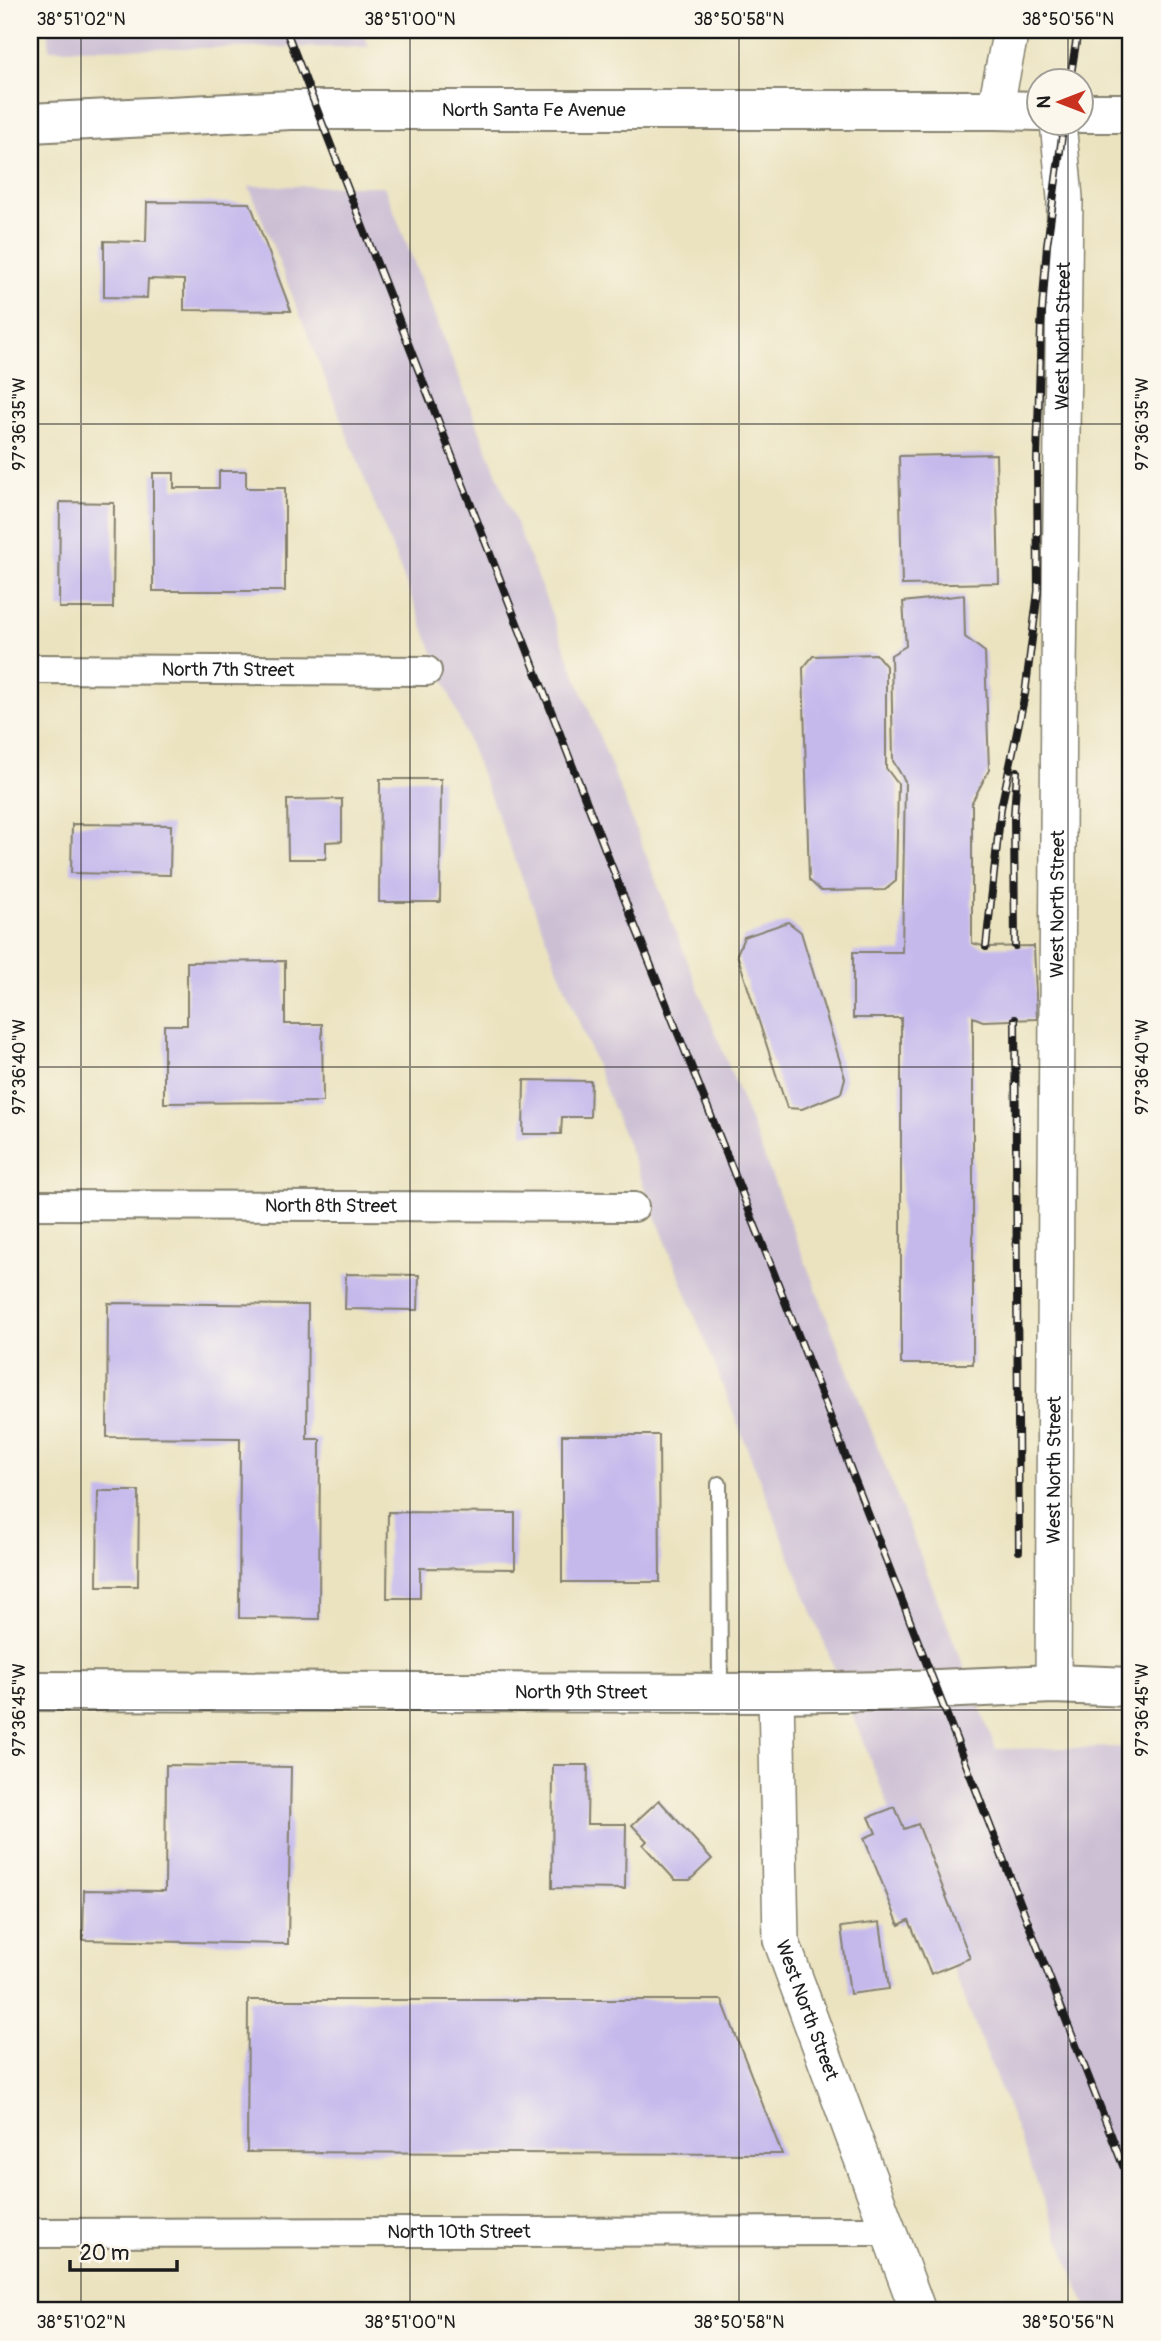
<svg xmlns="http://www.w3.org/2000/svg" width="1161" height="2341" font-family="Pangolin,sans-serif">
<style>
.industrial{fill:#ccbfd4}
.building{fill:#c5b9ec}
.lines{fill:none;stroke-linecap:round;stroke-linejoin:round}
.service-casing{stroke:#84806e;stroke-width:18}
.minor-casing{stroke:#84806e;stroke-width:32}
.tertiary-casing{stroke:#84806e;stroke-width:38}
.secondary-casing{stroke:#84806e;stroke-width:42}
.primary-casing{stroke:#84806e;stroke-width:42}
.service{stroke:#fff;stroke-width:14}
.minor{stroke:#fff;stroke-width:28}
.tertiary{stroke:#fff;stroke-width:35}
.secondary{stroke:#fff;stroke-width:38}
.primary{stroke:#fff;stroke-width:38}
.rail-casing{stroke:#1c1c1c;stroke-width:8}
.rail{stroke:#fbf7ec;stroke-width:5;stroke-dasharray:16;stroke-linecap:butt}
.ticks{fill:none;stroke:#1c1c1c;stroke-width:2;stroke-opacity:0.45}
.labels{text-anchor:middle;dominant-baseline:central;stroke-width:7;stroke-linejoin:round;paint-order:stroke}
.street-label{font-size:19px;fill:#1c1c1c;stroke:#fbf7ec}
.neatline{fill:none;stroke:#1c1c1c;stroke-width:2.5}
.ticks-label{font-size:18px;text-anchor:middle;fill:#1c1c1c}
</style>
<rect width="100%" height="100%" fill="#fbf7ec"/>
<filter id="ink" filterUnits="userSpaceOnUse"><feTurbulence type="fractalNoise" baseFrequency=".0143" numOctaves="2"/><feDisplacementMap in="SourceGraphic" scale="14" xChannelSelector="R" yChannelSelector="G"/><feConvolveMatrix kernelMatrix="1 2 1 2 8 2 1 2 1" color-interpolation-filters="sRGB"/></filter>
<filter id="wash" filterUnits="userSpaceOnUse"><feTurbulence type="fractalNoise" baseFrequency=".00686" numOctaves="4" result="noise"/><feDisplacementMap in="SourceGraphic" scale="28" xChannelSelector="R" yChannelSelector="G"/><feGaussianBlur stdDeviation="1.57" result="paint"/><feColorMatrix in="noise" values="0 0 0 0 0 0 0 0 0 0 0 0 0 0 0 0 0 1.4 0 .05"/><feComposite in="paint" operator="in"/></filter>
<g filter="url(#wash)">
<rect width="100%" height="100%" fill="#ebe3c0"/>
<!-- industrial -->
<path class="industrial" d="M48,30H362L369,47L49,49Z
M249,186H384L996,1749L1131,1747V2311H1088Z"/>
<g id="blocks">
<!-- building -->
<path class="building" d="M147,202L250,203L291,311L184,310V280L148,279L147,298L104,297V241L146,242Z
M996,454L999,583L902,585L899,456Z
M219,471H246V488H285V591H153V473H174V488H219Z
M60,502L114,503L113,608H59Z
M964,595L965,637L985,652L989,770L972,802V943L986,947L1034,946L1037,1019L983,1021L973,1017V1364H901V1018H853V952H902L905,781L893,761L891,655L906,646L903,602Z
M876,654L886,666V768L898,784L896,881L885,890L821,891L809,880L803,668L813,656Z
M380,779H441L440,902H379Z
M342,799V841L326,842V859H288L287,800Z
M72,824L171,825L170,875L71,873Z
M788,922L801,932L845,1078L841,1093L802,1109L787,1108L737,954L744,937Z
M285,961V1024H322L323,1102L164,1103V1025H187V962Z
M524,1080L591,1081L590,1117H562L561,1134H523Z
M346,1274L419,1275L418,1310L345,1309Z
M108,1303L308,1305L307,1439H320L319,1619L239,1618L240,1438L107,1437Z
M562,1435H659L660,1582H562Z
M98,1491H139L138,1586H97Z
M388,1512L515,1513V1569L420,1568V1598H387Z
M166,1765L291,1767L288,1944L83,1940L84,1890L165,1891Z
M553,1765H588L587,1824H626L625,1889L552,1888Z
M659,1800L712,1859L690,1880H675L643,1845L647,1841L632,1825Z
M895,1807L904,1829L918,1824L970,1958L931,1974L909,1920L899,1925L864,1838L876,1833L869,1817Z
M880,1922L889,1989L850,1994L841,1927Z
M248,2000H722L782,2154L247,2152Z"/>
</g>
</g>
<g filter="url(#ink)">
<use href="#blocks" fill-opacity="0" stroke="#84806e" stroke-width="2"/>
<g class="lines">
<!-- service casing -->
<g class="service-casing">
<path id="service" d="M719,1484L720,1691"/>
</g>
<!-- minor casing -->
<g class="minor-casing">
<g id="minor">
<path id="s1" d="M30,669L427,671"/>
<path id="s2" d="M30,1205L634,1207"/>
<path id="s3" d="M30,2233L887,2231"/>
</g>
</g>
<!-- tertiary casing -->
<g class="tertiary-casing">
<g id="tertiary">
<path d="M995,110L1011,30"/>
<path id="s4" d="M1053,1684L1059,671L1065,198L1058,122"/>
<path id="s5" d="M776,1693L781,1940L918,2311"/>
</g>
</g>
<!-- secondary casing -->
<g class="secondary-casing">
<g id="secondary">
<path d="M1080,113H1131"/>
<path id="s6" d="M30,123L291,110H995L1038,111"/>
</g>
</g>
<!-- primary casing -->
<g class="primary-casing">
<g id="primary">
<path id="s7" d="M30,1691L776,1693L890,1691L1053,1684L1131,1687"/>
</g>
</g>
<!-- service -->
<use href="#service" class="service"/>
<!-- minor -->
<use href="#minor" class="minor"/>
<!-- tertiary -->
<use href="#tertiary" class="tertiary"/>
<!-- secondary -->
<use href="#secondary" class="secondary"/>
<!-- primary -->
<use href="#primary" class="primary"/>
<!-- rail casing -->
<g class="rail-casing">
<path id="rail" d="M286,30L631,916L766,1253L1131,2186
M1070,80L1078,30
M1015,946L1014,815L1017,771
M986,947L1001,808L1025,694L1038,591L1037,460L1041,326L1047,245L1064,122
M1015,1019L1019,1551"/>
</g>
<!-- rail -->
<use href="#rail" class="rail"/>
</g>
</g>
<!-- ticks -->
<path class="ticks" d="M81,30V2311M410,30V2311M739,30V2311M1068,30V80M1068,122V2311M30,424H1131M30,1067H1131M30,1710H1131"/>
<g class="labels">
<!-- street labels -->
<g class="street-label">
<text stroke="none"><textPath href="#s6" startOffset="504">North Santa Fe Avenue</textPath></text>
<text stroke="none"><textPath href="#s4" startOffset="1348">West North Street</textPath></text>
<text stroke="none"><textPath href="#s1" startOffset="198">North 7th Street</textPath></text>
<text stroke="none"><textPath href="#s4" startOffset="780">West North Street</textPath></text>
<text stroke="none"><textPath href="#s2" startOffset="301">North 8th Street</textPath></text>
<text stroke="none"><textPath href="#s4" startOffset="214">West North Street</textPath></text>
<text stroke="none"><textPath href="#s7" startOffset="551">North 9th Street</textPath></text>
<text stroke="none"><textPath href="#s5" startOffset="322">West North Street</textPath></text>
<text stroke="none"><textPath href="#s3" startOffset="429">North 10th Street</textPath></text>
</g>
</g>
<!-- margin -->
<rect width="1161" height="2341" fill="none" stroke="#fbf7ec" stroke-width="77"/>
<!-- north arrow -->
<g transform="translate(1060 102) rotate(270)"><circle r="33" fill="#fbf7ec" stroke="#a29f99" stroke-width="2"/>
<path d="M0-5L12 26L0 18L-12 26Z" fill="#c8321e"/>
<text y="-10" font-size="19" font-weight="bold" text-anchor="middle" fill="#1c1c1c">N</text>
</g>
<!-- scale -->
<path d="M70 2260v10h107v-10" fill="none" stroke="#1c1c1c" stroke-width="3.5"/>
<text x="80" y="2260" font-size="21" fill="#1c1c1c" stroke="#fbf7ec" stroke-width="5" paint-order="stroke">20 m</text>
<rect x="38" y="38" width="1084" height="2264" class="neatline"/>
<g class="ticks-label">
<text x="81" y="25">38°51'02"N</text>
<text x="410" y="25">38°51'00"N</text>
<text x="739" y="25">38°50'58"N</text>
<text x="1068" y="25">38°50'56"N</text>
<text transform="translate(1142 424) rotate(-90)" y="6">97°36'35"W</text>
<text transform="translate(19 424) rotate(-90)" y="6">97°36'35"W</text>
<text transform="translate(1142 1067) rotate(-90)" y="6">97°36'40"W</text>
<text transform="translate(19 1067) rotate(-90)" y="6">97°36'40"W</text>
<text transform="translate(19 1710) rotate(-90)" y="6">97°36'45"W</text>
<text transform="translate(1142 1710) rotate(-90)" y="6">97°36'45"W</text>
<text x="81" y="2328">38°51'02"N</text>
<text x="410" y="2328">38°51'00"N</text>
<text x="739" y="2328">38°50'58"N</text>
<text x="1068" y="2328">38°50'56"N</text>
</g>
</svg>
